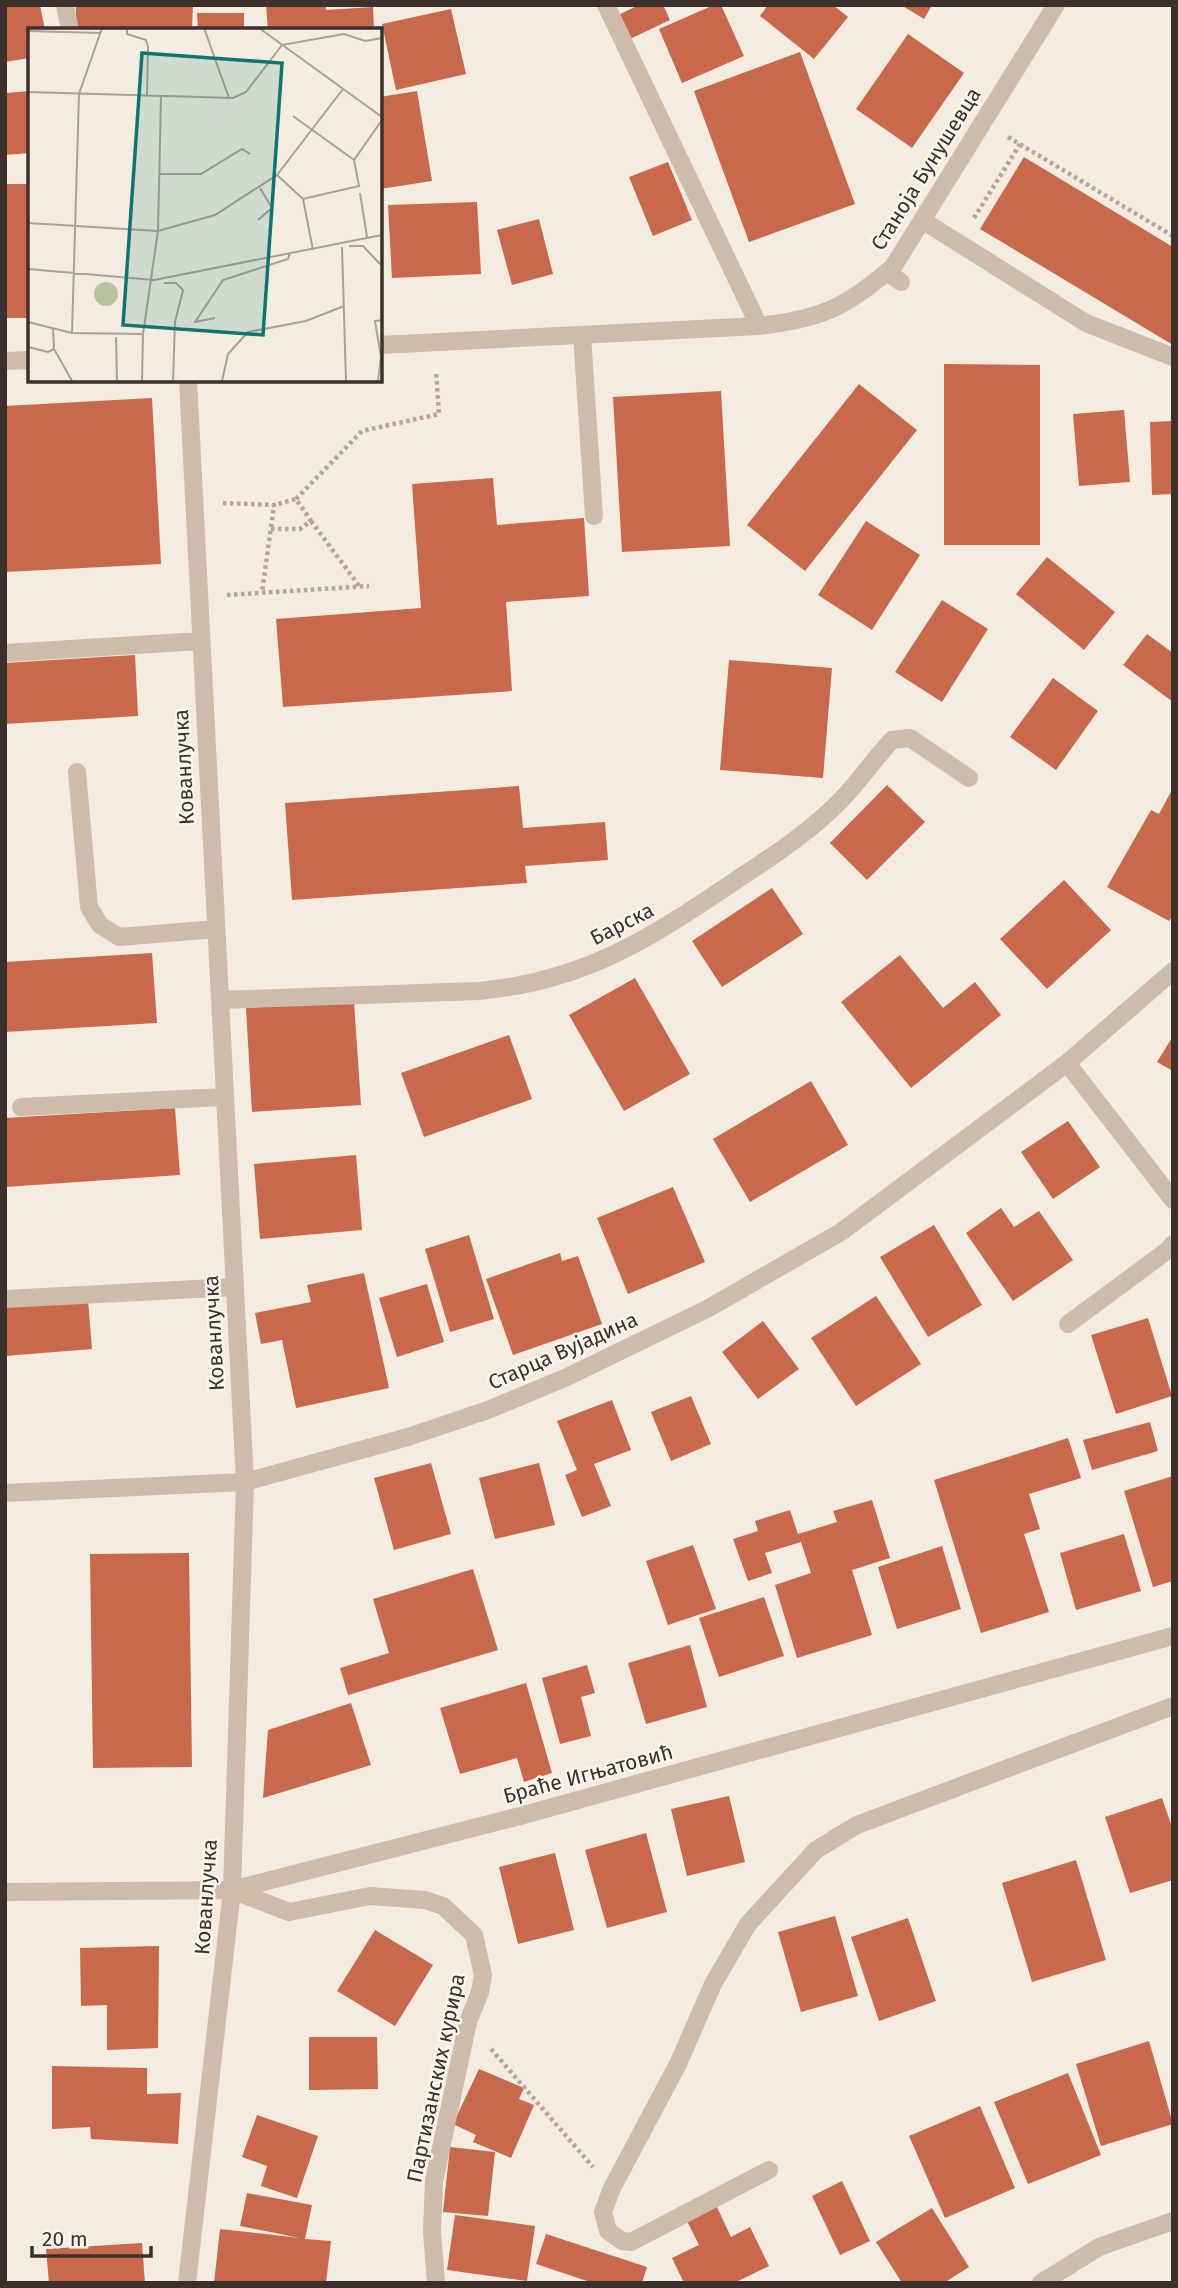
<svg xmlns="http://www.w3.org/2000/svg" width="1178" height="2288" font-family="'Fira Sans',sans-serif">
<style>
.building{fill:#c8694b}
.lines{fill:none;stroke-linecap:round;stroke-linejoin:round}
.path{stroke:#b9a596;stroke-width:4.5;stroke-dasharray:3.5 3.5;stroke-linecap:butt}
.minor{stroke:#cdbbac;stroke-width:18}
.labels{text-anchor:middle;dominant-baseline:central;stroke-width:5;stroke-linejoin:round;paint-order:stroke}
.street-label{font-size:21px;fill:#3b302b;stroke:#fbf5ee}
.inset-road{fill:none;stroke:#aaa098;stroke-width:2}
.view{fill:#0f766e;fill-opacity:0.15;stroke:#0f766e;stroke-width:3.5}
.inset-edge{fill:none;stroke:#3b302b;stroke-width:3.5}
</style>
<rect width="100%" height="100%" fill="#f4ebe1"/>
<!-- building -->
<path class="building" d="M5,5H40L45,30H30V58L5,62Z
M76,5H193L192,30H76Z
M266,5H326V10L373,7L374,30H268Z
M639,5H663L670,20L630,39L618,15Z
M714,5H721L744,56L682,83L659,29Z
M768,5H833L848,17L814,59L760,16Z
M901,5H932L924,19Z
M451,9L466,74L396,90L382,24Z
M197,13H244V30H198Z
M908,34L964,73L912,148L856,109Z
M800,52L855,204L749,242L694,91Z
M30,91V153L5,155V93Z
M417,91L432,181L380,189V97Z
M1024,157L1173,247V345L980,229Z
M668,162L692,220L653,236L629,177Z
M5,184H30V318H5Z
M477,202L481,274L392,278L388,205Z
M539,219L553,274L512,285L497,230Z
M944,364L1040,365V545H944Z
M859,384L917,430L805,571L747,525Z
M721,391L730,546L622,552L613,397Z
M152,398L161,564L5,572V406Z
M1124,410L1130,482L1079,486L1073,414Z
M1173,421V494L1152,495L1150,422Z
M493,478L497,525L584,518L589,596L506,602L512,691L283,707L276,619L421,608L412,484Z
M866,521L920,555L872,630L818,595Z
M1047,557L1115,612L1084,650L1016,594Z
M942,600L988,629L942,702L895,672Z
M1147,634L1173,653V702L1123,665Z
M135,655L138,716L5,724V663Z
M729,660L832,668L823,778L720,770Z
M1053,678L1098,711L1056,770L1010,737Z
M887,785L925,822L867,880L830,843Z
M519,786L523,828L605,822L608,860L525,866L527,883L292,900L285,803Z
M1173,788V915L1169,921L1107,887L1151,810L1159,814Z
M1064,880L1111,930L1047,989L1000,939Z
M772,888L803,934L722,987L692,941Z
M152,953L157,1023L5,1032V962Z
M900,955L943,1008L975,982L1001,1015L911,1088L841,1002Z
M635,978L690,1074L624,1111L569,1015Z
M354,1002L361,1105L252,1112L246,1008Z
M509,1035L532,1099L424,1137L401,1073Z
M1173,1036V1071L1157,1062Z
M811,1081L848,1145L750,1202L713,1139Z
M175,1108L180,1175L5,1187V1118Z
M1068,1121L1100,1167L1053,1199L1021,1152Z
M356,1155L362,1230L260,1239L254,1164Z
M673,1187L705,1262L628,1294L597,1218Z
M1001,1208L1014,1227L1039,1211L1073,1260L1013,1301L966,1233Z
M934,1225L982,1305L928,1337L880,1257Z
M469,1235L494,1319L450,1332L425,1249Z
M560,1253L562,1261L578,1256L602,1324L513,1355L486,1279Z
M364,1273L389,1388L296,1408L282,1340L261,1344L255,1313L311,1302L307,1285Z
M427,1284L444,1342L397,1357L379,1298Z
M876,1296L921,1364L856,1406L811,1338Z
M88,1300L92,1349L5,1356V1307Z
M1148,1318L1172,1396L1116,1414L1091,1335Z
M763,1321L799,1369L758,1399L722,1352Z
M691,1396L711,1444L671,1461L651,1412Z
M612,1400L631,1450L594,1464L611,1506L582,1517L565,1475L577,1470L557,1421Z
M1150,1422L1158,1451L1092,1470L1083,1440Z
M1068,1438L1081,1478L1029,1494L1040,1529L1024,1534L1049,1612L981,1633L934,1480Z
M431,1463L451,1534L394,1550L374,1478Z
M539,1463L555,1525L495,1539L479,1478Z
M1173,1476V1581L1153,1587L1124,1491Z
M872,1500L890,1558L852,1570L872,1635L797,1658L775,1585L811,1573L801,1542L765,1553L772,1573L748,1581L733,1539L758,1531L755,1521L790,1510L798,1534L837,1522L833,1511Z
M1124,1534L1141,1591L1076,1610L1060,1553Z
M693,1545L716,1609L668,1625L646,1561Z
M942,1546L961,1609L897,1629L878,1567Z
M189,1553L192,1767L93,1768L90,1554Z
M473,1569L498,1650L348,1695L340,1668L389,1653L373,1599Z
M764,1597L784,1656L719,1677L699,1618Z
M690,1645L707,1707L646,1724L628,1663Z
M587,1665L595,1693L581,1697L591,1736L560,1744L542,1678Z
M526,1683L552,1773L524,1782L517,1758L460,1774L440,1708Z
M351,1703L371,1765L263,1798L268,1730Z
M729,1796L745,1862L687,1876L671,1809Z
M1162,1798L1173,1830V1880L1130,1893L1105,1817Z
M646,1833L667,1912L607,1928L585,1850Z
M555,1853L574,1930L518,1944L499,1867Z
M1076,1860L1106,1960L1032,1982L1002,1883Z
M835,1916L858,1996L801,2012L778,1932Z
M908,1918L936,2001L879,2021L851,1937Z
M375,1930L433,1965L395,2026L337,1991Z
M159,1946L158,2048L107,2050V2005L81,2006L80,1948Z
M309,2037H377L378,2089L309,2090Z
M1149,2041L1173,2124L1101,2146L1076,2064Z
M52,2066L147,2068V2094L181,2093L178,2144L91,2139L90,2127L52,2129Z
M479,2069L524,2088L519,2099L534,2105L511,2158L473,2142L476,2135L453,2124Z
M1068,2073L1101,2155L1028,2184L994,2102Z
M980,2106L1015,2188L945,2218L909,2136Z
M257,2115L318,2136L297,2198L261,2186L267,2166L242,2157Z
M450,2147L495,2152L488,2216L443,2212Z
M842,2181L870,2241L840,2255L812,2196Z
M247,2193L312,2205L305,2239L331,2241L326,2283H214L220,2229L300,2238L240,2226Z
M716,2205L731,2237L750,2227L769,2266L734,2283H684L672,2258L699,2245L686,2219Z
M932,2208L969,2267L944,2283H902L876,2242Z
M455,2215L535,2226L527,2281L447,2270Z
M546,2234L647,2267L642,2283H593L536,2264Z
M142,2243L145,2283H49L46,2249Z"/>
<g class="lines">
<!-- path -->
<path class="path" d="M1008,137L1173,236
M974,218L1020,144
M296,499L362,431L439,414L436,371
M223,503L274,505L262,593
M311,521L360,587
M271,529H300L311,521L296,499L274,505
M227,595L369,586
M491,2049L593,2167"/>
<!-- minor -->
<path class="minor" d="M65,5L70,30
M606,5L759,326
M922,220L1086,323L1173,357
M887,272L901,282
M582,335L594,516
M380,345L759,326C822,319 846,307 893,267L1056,5
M5,361L30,360
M5,653L201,641
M77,772L89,907L100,925L119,937L216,929
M220,1000L479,991C585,981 649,939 735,881C770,858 810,832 840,801C859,782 874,759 892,740L910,738L969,778
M1067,1063L1173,1200
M21,1107L224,1097
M5,1299L234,1287
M1068,1324L1168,1250L1173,1244
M5,1493L245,1482L408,1437L488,1410L567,1377L707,1309L841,1232L1067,1063L1173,971
M232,1890L289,1912L370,1896L425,1900L443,1906L474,1935L483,1975L480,1992L468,2022L434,2181L432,2232L436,2283
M5,1892L232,1890L520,1816L1173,1636
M769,2170L631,2242L622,2241L608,2231L603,2212L612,2188L678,2064L713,1984L748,1924L816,1850L857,1825L1173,1706
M187,2283L232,1890L245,1482L188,380
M1041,2283L1099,2247L1173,2221"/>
</g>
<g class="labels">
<!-- street labels -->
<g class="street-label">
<text transform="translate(926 169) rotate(-58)">Станоја Бунушевца</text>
<text transform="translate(184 767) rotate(-93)">Кованлучка</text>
<text transform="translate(622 924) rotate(-27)">Барска</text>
<text transform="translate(214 1333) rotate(-93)">Кованлучка</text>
<text transform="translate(563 1351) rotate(-24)">Старца Вујадина</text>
<text transform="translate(588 1774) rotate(-15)">Браће Игњатовић</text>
<text transform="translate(206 1897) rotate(-86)">Кованлучка</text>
<text transform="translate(436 2078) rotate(-78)">Партизанских курира</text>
</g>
</g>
<!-- overview -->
<g transform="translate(28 28)">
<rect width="354" height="354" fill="#f4ebe1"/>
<path d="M66 266a12 12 0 1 1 24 0a12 12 0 1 1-24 0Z" fill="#b8c4a0"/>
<path class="inset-road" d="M99,0V6L118,12L120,19L119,68M176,0L201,70M231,0L354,89M0,3L72,5M254,17L316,6L337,13L354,10M0,64L205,70L218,64L254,17M265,88L326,132M131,146H173L214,121L222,126M249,147L275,171L331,158L326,132L354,92M332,165L339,209M275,171L285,222M230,192L244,180L232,160M0,195L130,203L187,187L249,147L315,61M321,218H335L354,238M314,219L318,353M0,241L126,252L354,207M136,255H148L155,262L147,294L145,353M187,290L167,294L195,252L260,231L262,225M0,294L44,305L115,306M25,301L26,321L44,353M44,305L51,66L74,0M88,309L89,353M0,319L20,324L26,321M114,353L115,306L130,203L133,69M194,353L200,326L220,304L278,293L316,278M350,353L353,329L347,293L354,292"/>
<path class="view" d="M114,25L254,35L235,307L95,297Z"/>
<rect width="354" height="354" class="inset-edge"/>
</g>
<!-- border -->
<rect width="1178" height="2288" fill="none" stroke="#3b302b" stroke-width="14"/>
<!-- scale -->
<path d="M32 2246v10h119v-10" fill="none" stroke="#3b302b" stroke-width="3.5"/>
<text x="42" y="2246" font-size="21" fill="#3b302b" stroke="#fbf5ee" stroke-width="5" paint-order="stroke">20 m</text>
</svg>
